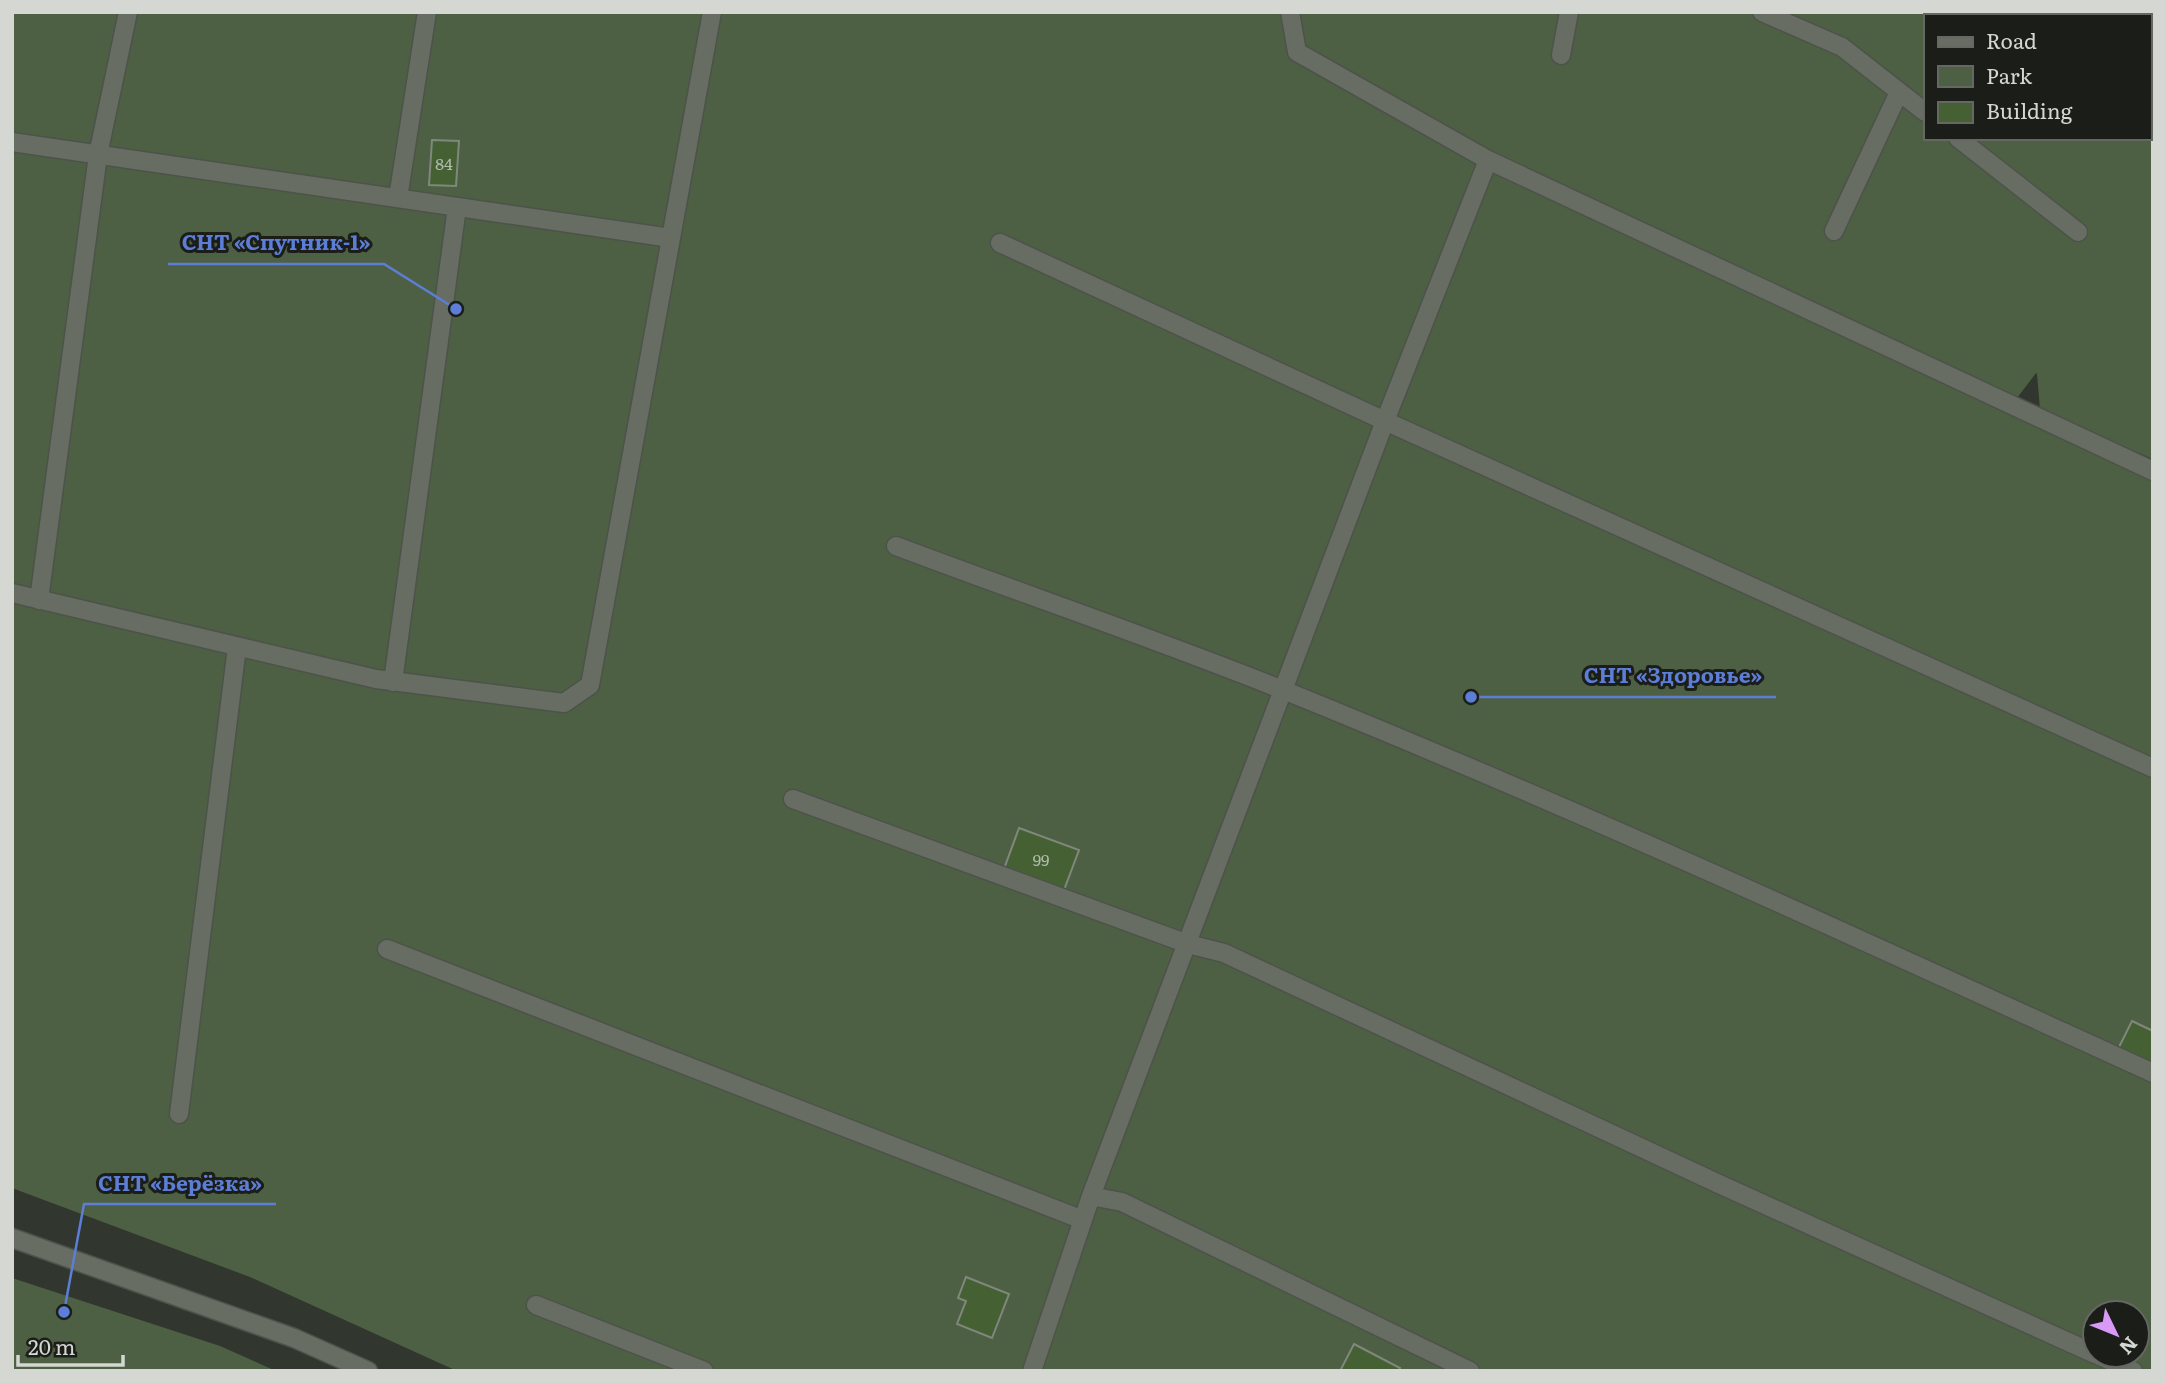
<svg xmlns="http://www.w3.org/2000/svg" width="2165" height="1383" font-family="Literata,serif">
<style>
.green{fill:#4e6043;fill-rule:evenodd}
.building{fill:#456134;stroke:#80877d;stroke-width:2}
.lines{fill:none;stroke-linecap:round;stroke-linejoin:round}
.lane-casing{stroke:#4d524b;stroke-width:21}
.street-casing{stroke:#4d524b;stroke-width:21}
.lane{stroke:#676d63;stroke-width:18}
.street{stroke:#676d63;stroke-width:18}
.labels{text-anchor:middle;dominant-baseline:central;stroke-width:6;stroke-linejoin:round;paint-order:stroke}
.number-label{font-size:16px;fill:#b0baaa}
.leader{fill:none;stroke:#5d7ed6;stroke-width:2.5}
.callout-dot{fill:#5d7ed6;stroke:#1b1d19;stroke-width:2.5}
.callout-label{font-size:21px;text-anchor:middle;font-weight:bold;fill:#5d7ed6;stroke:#1b1d19;stroke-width:6;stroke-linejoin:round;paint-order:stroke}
</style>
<rect width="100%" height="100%" fill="#31372e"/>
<!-- green -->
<path class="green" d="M12,12H2153V459L2092,433L2153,462V1371H457L250,1277L12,1188ZM1925,16H2149V138H1925ZM2036,373L2037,374L2040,409L2017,398ZM2095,1313H2137V1355H2095Z
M12,1278L220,1346L276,1371H12Z"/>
<!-- building -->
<path class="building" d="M432,140L459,141L456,186L429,185Z
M1019,828L1079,850L1064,890L1004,869Z
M2132,1021L2153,1031V1069L2117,1051Z
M966,1277L1009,1294L992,1338L957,1324L966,1301L958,1298Z
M1354,1344L1400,1368L1399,1371H1340Z"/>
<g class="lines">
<!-- lane casing -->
<g class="lane-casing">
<path id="lane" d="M1290,12L1297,52L1488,160L2153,471
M1762,12L1842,47L1925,112
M1561,55L1569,12
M1958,138L2078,232
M12,142L671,238
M398,198L427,12
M1834,231L1899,92
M1000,243L1385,421L2153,768
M896,546C1026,595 1159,640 1288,692C1580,810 1866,942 2153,1073
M12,593L376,679L564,703L590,685L712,12
M39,600L98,155L128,12
M393,682L457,207
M793,799L1188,944L1224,953L1719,1184L2095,1354
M387,949L1083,1220
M179,1114L237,647
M1091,1196L1122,1202L1470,1371
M536,1305L704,1371
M2098,1355L2133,1371
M1032,1371L1091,1196L1385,421L1488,160"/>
</g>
<!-- street casing -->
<g class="street-casing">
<path id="street" d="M12,1238L294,1338L368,1371"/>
</g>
<!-- lane -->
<use href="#lane" class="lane"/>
<!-- street -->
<use href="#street" class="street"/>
</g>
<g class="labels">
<!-- number labels -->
<g class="number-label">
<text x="444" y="163">84</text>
<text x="1041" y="859">99</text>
</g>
</g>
<!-- callouts -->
<path class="leader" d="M456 309L384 264H168M1471 697L1570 697H1776M64 1312L84 1204H276"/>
<g class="callout-dot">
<circle cx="456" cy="309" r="7"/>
<circle cx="1471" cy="697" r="7"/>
<circle cx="64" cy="1312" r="7"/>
</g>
<g class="callout-label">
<text x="276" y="250">СНТ «Спутник-1»</text>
<text x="1673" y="683">СНТ «Здоровье»</text>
<text x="180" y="1191">СНТ «Берёзка»</text>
</g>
<!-- border -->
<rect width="2165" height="1383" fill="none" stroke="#d4d7d2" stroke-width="28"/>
<!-- legend -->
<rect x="1924" y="14" width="228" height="126" fill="#1b1d19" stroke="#656763" stroke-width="2"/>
<rect x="1938" y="37" width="35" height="10" fill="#676d63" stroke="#656763" stroke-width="2"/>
<text x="1986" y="49" font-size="21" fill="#d4d7d2">Road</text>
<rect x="1938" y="66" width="35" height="21" fill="#4e6043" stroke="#656763" stroke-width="2"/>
<text x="1986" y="84" font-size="21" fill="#d4d7d2">Park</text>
<rect x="1938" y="102" width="35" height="21" fill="#456134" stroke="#656763" stroke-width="2"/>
<text x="1986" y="119" font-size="21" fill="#d4d7d2">Building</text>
<!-- north arrow -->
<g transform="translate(2116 1334) rotate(133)"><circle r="33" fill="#1b1d19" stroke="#656763" stroke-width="2"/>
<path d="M0-5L12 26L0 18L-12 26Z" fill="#d99af7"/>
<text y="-10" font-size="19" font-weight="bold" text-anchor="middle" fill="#d4d7d2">N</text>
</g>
<!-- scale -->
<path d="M18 1355v10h105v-10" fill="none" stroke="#d4d7d2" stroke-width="3.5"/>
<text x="28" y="1355" font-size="21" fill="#d4d7d2" stroke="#1b1d19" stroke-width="5" paint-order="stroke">20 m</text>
</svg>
